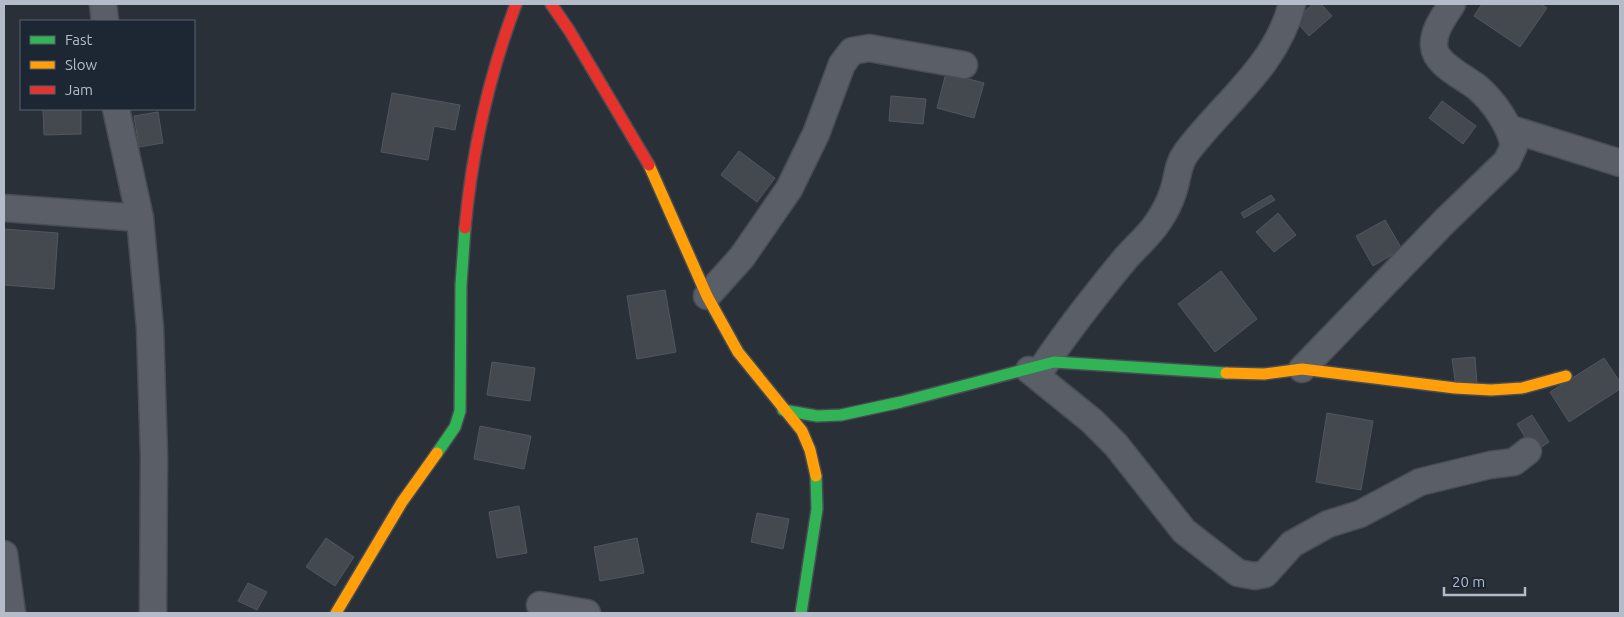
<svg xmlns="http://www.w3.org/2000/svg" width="1624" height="617" font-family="Ubuntu,sans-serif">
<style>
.building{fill:#444950;stroke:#52575f}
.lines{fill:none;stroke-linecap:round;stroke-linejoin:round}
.street-casing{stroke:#484c53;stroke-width:29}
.fast-casing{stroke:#484c53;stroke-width:14}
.slow-casing{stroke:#484c53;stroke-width:14}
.jam-casing{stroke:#484c53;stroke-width:14}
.street{stroke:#5a5e66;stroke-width:26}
.fast{stroke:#30b455;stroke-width:11}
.slow{stroke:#ff9f0a;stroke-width:11}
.jam{stroke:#e5322d;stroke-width:11}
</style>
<rect width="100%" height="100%" fill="#2a3038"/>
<!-- building -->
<path class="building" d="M1313,4H1321L1332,16L1309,36L1295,20Z
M1482,4H1541L1547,8L1520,47L1474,16Z
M946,73L984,83L974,118L937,108Z
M392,93L460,105L455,130L434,126L428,160L381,152Z
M891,96L926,99L923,124L889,121Z
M1442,101L1476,126L1463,144L1429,118Z
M43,109H81V134L44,135Z
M158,112L163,143L139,147L134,116Z
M739,151L775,178L757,202L721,175Z
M1271,195L1275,200L1244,218L1241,213Z
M1278,213L1296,235L1274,252L1256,232Z
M1385,220L1402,249L1373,266L1356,236Z
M4,229L58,233L54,289L4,285Z
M1221,271L1257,319L1215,352L1178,304Z
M665,290L676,352L637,359L627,296Z
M1475,357L1477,384L1456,387L1452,359Z
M1604,358L1620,382V389L1569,422L1550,392Z
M492,362L535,368L530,401L487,395Z
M1327,413L1373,421L1361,490L1316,482Z
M1532,415L1549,442L1534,452L1517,424Z
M480,426L531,436L524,469L474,459Z
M519,506L527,553L497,558L489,512Z
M757,513L789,519L783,549L751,542Z
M326,538L354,557L335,586L306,567Z
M637,538L644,573L600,581L594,547Z
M248,583L267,592L257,610L238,601Z"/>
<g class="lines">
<!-- street casing -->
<g class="street-casing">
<path id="street" d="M103,4L105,21
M116,109L140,218L150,328L154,456L153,613
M1508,128L1620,163
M4,208L140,218
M707,296L742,257L789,189L816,134L842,64L852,51L869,48L964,65
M1045,364C1070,327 1097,293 1125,259C1136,246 1149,236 1158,222C1164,213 1170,202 1173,192C1178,178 1177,165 1186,153C1223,103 1276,67 1292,4
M1302,369L1445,221L1507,161L1514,146C1510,125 1494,102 1478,88C1465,77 1435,65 1434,46C1433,30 1444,17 1452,4
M1029,370L1092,421L1116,445L1184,531L1238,573L1255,576L1265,574L1292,544L1328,524L1360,514L1420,482L1490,465L1514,462L1528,451
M4,554L12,613
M540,605L587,613"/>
</g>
<!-- fast casing -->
<g class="fast-casing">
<path id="fast" d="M783,410L817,416L841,415L901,402L1054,362L1226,373
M437,453L455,427L460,411L461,285L465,228
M801,613L817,509L816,476"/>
</g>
<!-- slow casing -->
<g class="slow-casing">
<path id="slow" d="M649,165L707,296L738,352L802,431L810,450L816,476
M1226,373L1264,374L1302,369L1455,388L1491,390L1522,388L1566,376
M336,613L402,502L437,453"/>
</g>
<!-- jam casing -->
<g class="jam-casing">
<path id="jam" d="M551,4L569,30L649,165
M465,228C472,151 489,76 516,4"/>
</g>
<!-- street -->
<use href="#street" class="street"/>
<!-- fast -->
<use href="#fast" class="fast"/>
<!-- slow -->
<use href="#slow" class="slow"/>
<!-- jam -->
<use href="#jam" class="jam"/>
</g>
<!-- border -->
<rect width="1624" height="617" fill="none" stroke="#b4bcc9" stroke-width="10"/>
<!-- legend -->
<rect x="20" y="20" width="175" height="90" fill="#1d2633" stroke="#59626f"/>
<rect x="30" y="36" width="25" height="8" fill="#30b455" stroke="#59626f"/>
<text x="65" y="45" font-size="15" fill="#b4bcc9">Fast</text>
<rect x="30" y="61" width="25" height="8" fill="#ff9f0a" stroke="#59626f"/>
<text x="65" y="70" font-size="15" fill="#b4bcc9">Slow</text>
<rect x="30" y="86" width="25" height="8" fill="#e5322d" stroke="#59626f"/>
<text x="65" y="95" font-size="15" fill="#b4bcc9">Jam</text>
<!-- scale -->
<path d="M1444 587v8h81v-8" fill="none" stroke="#b4bcc9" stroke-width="2.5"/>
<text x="1452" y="587" font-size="15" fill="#b4bcc9" stroke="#1d2633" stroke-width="4" paint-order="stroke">20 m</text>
</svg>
